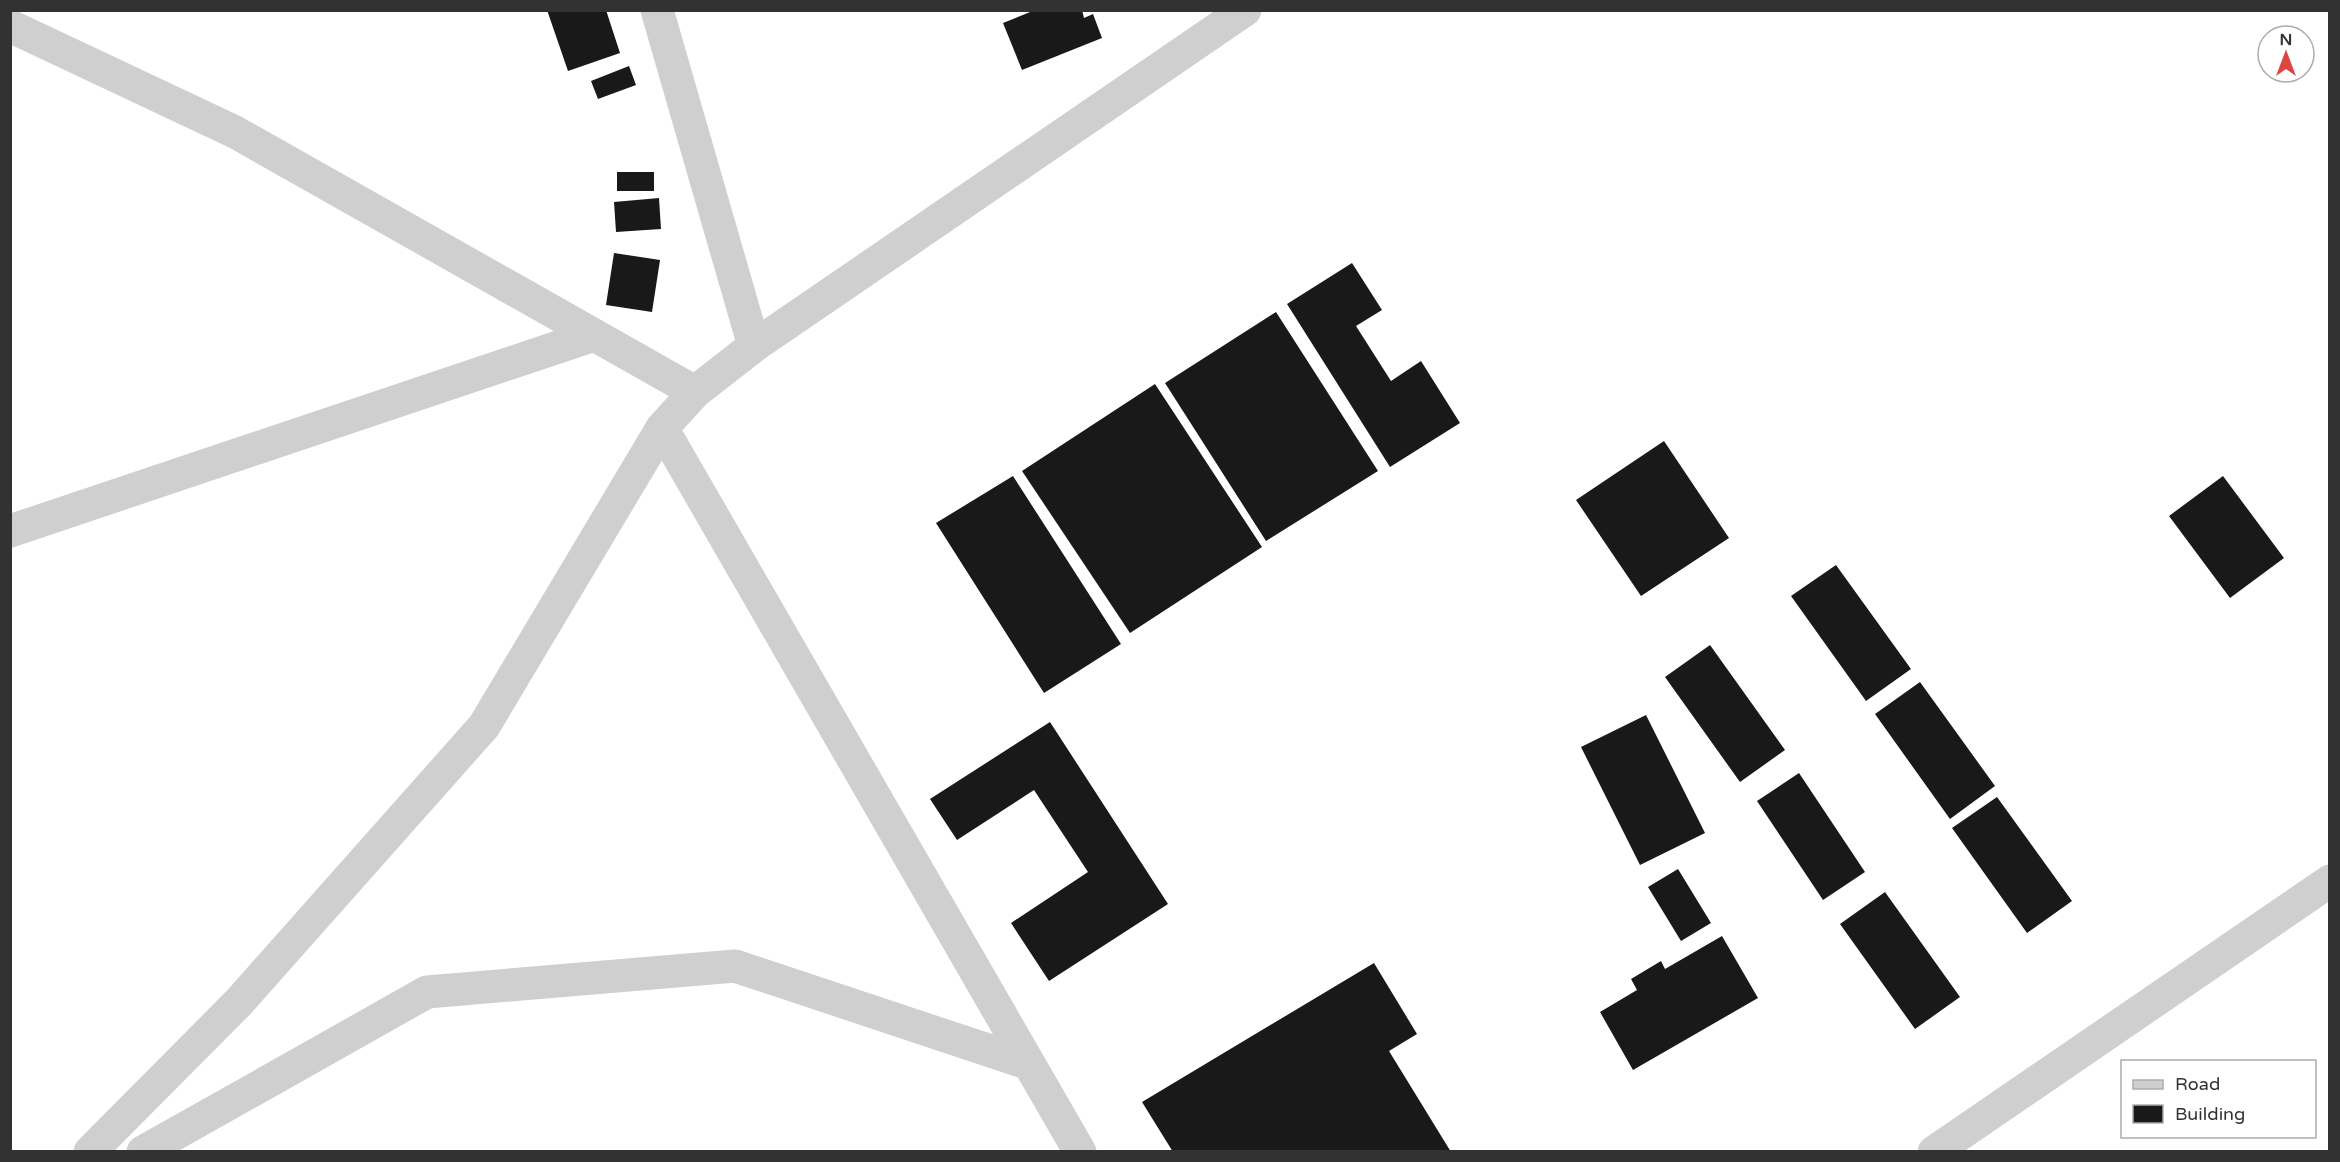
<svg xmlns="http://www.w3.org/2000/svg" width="2340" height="1162" font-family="'Varela Round',sans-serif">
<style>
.building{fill:#191919}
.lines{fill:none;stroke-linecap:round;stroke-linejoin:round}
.minor{stroke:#cfcfcf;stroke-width:33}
</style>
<rect width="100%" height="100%" fill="#fff"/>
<!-- building -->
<path class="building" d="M547,10H606L620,53L568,71Z
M1035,10H1082L1084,18L1093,14L1102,38L1022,70L1003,23Z
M629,66L636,85L598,99L591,81Z
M617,172H654V191H617Z
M659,198L661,229L616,232L614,202Z
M614,253L660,260L652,312L606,305Z
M1352,263L1382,310L1356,326L1391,381L1421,361L1460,423L1390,467L1287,304Z
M1276,312L1378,471L1266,541L1165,383Z
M1155,384L1262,547L1130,633L1022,471Z
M1664,441L1729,538L1641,596L1576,500Z
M1013,476L1121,644L1044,693L936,523Z
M2223,476L2284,558L2230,598L2169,516Z
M1836,565L1911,669L1866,701L1791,596Z
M1710,645L1785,750L1740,782L1665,677Z
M1920,682L1995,786L1950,819L1875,714Z
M1646,715L1705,833L1640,865L1581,747Z
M1050,722L1168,904L1049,981L1011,923L1088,872L1034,790L957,840L930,799Z
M1799,773L1865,872L1823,900L1757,801Z
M1997,797L2072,901L2027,933L1952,828Z
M1678,869L1711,923L1681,941L1648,887Z
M1885,892L1960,997L1915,1029L1840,924Z
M1722,936L1758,998L1633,1070L1600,1012L1637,990L1631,979L1661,961L1665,969Z
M1374,963L1417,1034L1389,1051L1451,1152H1173L1142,1102Z"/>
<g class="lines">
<!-- minor -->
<path class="minor" d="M657,10L754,346
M10,26L235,132L695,392
M662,428L1080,1152
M10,531L594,335
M90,1152L239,1002L484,726L662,428L695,392L754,346L1245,10
M143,1152L427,992L735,966L1027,1063
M1934,1152L2330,881"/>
</g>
<!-- border -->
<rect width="2340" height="1162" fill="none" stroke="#323232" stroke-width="24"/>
<!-- legend -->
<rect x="2121" y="1060" width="195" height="78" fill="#ffffff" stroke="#adadad" stroke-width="1.5"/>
<rect x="2133" y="1080" width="30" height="9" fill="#cfcfcf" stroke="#adadad" stroke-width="1.5"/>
<text x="2175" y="1090" font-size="18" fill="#323232">Road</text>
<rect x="2133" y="1105" width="30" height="18" fill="#191919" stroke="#adadad" stroke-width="1.5"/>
<text x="2175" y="1120" font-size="18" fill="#323232">Building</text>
<!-- north arrow -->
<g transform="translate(2286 54)"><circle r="28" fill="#ffffff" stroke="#adadad" stroke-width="1.5"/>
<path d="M0-4.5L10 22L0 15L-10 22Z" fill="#dd4640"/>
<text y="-9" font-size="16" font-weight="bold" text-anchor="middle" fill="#323232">N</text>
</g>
</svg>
